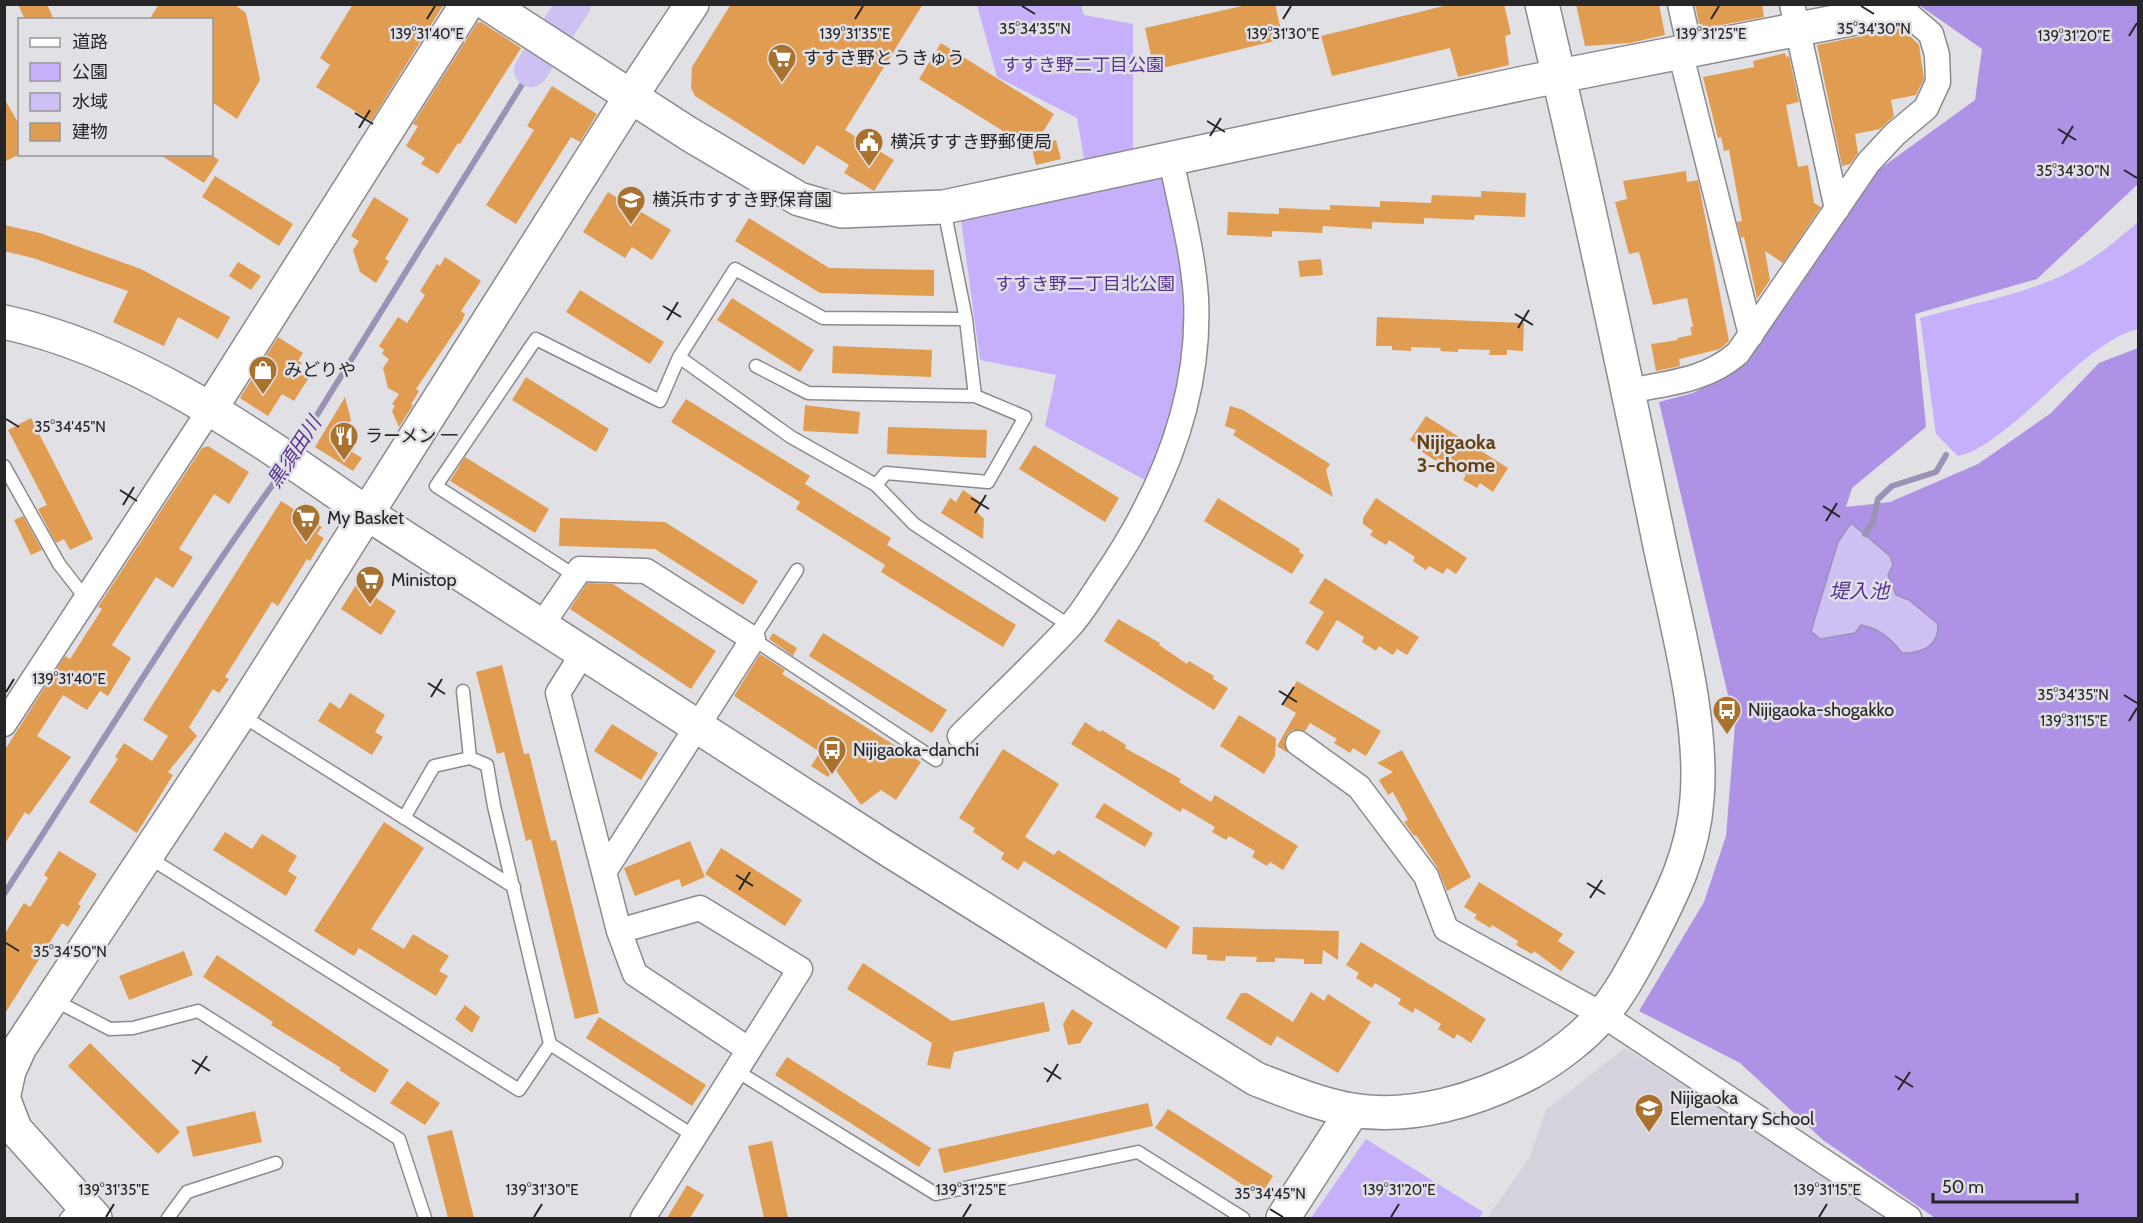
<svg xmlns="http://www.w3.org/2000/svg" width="2143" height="1223" font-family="Cabin,'Noto Sans JP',sans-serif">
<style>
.built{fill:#d5d2de}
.green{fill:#c7b0fb}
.forest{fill:#ad92e6;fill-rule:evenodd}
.water{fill:#cfc0f4;stroke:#9c92b6;stroke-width:1.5}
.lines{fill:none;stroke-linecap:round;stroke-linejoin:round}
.stream{stroke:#9c92b6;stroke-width:6}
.river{stroke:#cfc0f4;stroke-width:34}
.building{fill:#e09d52}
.lane-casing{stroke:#8b8a8e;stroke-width:15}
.street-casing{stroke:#8b8a8e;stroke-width:27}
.secondary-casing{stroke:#8b8a8e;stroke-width:36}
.lane{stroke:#fff;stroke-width:12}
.street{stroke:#fff;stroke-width:24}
.secondary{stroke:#fff;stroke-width:33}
.ticks{fill:none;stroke:#262527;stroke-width:2}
.labels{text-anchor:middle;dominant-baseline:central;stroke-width:5;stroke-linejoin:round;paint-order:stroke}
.poi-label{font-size:18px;fill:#262527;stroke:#e1e0e5;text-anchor:start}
.park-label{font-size:18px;fill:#593393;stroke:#e1e0e5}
.neighbourhood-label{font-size:20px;font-weight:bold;fill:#664011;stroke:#e1e0e5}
.water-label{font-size:20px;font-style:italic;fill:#593393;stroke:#e1e0e5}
.ticks-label{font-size:15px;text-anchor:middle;fill:#262527;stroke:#e1e0e5;stroke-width:5;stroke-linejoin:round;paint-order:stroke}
</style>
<rect width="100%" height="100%" fill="#e1e0e5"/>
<!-- built -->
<path class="built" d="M1625,1048L1883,1211L1878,1218H1487L1530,1157L1546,1110Z"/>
<!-- green -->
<path class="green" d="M977,5H1081L1084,15L1133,24V155L1085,164L1077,118L997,77Z
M1165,172C1173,223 1184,275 1183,326C1183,373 1166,439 1145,480L1045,426L1056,375L980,360L961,220Z
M2138,222V329C2093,339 2040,406 1998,435C1985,444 1974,453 1958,456L1936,434L1920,318C1969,304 2025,295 2071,271C2096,258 2117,240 2138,222Z
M1366,1139L1483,1212L1479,1218H1311Z"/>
<!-- forest -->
<path class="forest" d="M1919,5H2138V184L2037,279L1915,314L1926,427L1852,488L1846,507L1890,502L1978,464L2051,413L2099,363L2138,348V1218H1935L1823,1140L1740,1063L1639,1011L1704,902L1726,836L1735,725L1659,402L1693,393L1736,371L1790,301L1877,171L1975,100L1982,49ZM1838,542L1893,565L1888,574L1896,595C1909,600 1917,610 1930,616L1902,653C1891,639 1879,628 1861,625L1827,581Z"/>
<!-- water -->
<path class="water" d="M1851,523L1890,556L1893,565L1888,575L1896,595L1909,600L1938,624C1939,647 1922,653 1902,653C1891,639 1879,628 1861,625L1855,633L1820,639L1811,631L1838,542Z"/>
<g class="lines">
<!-- stream -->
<path class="stream" d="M294,452L531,70
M1865,534L1873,522L1878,499L1892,486L1936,472L1946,455
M4,894C97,752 184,606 284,469"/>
<!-- river -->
<path class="river" d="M531,70L574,4"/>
</g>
<!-- building -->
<path class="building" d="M18,4H47L54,20H25Z
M159,4H234L246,13L260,80L237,119L212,102V20H149Z
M353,4H444L371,121L316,87L330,65L320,58Z
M731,4H923L845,130L894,160L874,191L844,173L849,165L817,145L804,165L695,96L691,88L692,67Z
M1251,4H1275L1283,39L1154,70L1145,28Z
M1452,4H1504L1511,34L1505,36L1509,65L1458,77L1450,48L1332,76L1321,36Z
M1576,4H1659L1665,35L1630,43L1585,46Z
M1695,4H1762L1764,17L1700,29Z
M481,22L521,48L460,144L458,143L438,174L421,164L425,158L406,146L418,126L413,124L477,23Z
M1902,28L1919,45L1924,79L1916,95L1891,100L1894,116L1880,129L1855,134L1858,153L1850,164L1842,166L1817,45Z
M941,43L1054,114L1035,145L1056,140L1061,159L1036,165L1032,149L919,79Z
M1785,53L1786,57L1789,56L1799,102L1786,105L1798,167L1808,165L1814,203L1821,207L1783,263L1765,251L1770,280L1757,299L1744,237L1741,238L1737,222L1742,221L1729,150L1724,151L1721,137L1718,138L1703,77L1754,67L1753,61Z
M552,86L597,114L580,142L571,137L516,224L486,205L534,130L527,126Z
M4,98L20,126V154L4,162Z
M159,154H210L219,160L204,183Z
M1686,171L1687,182L1698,180L1729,341L1720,349L1679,359L1680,366L1656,371L1651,344L1678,340L1677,338L1692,335L1690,327H1693L1687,298L1653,305L1639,252L1629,254L1615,202L1627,199L1623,181Z
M215,176L293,224L279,246L202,197Z
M1481,191L1526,193L1525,217L1475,215L1474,220L1424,218V224L1372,222V229L1323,226L1322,233L1272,231V237L1227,235L1228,212L1279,214V208L1330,210V205L1380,207V201L1431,203L1432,195L1481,197Z
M608,192L671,230L652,260L632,247L625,258L583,232Z
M374,197L409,219L385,259L389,261L376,283L360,272L353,250L359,241L351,236Z
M749,218L829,268L934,270V296L820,293L735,241Z
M4,225L40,233L141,269L230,317L218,339L178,317L164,346L113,322L128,291L33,258L4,251Z
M445,257L481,281L461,311L465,314L462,321L416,389L419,391L411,404L413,405L399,427L392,411L395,406L392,404L399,394L388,388L383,368L389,359L382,354L384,350L379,346L398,317L407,323L425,295L420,291L437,264L440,266Z
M1321,259L1323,275L1300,277L1298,261Z
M238,262L261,276L251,290L229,276Z
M580,290L664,342L650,364L566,312Z
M732,298L814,350L800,372L717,320Z
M1377,317L1524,323L1523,351L1507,350V355H1489L1490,350L1458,349V352L1440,351L1441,348L1411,347V351L1392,350V346H1376Z
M278,337L303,353L298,361L302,363L298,368L310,376L294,401L282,394L268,416L240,398Z
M833,346L932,350L931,377L832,373Z
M526,377L609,429L596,452L512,400Z
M345,397L351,420L342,434L357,443L352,452L362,458L353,471L315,447Z
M686,399L810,476L805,484L891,538L887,545L1016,625L1003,647L881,572L885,565L796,509L800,502L671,422Z
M805,405L860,412L858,434L803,431Z
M1230,406L1243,410L1330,464L1326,470L1333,497L1233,435L1236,430L1225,426Z
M1426,416L1508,468L1493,492L1480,483L1477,488L1463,480L1466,475L1438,458L1436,461L1422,452L1424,449L1410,440Z
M31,418L93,539L70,550L64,539L56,543L38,509L47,505L8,430Z
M888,427L987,430L986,458L887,454Z
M1034,445L1119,498L1105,522L1019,469Z
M208,446L249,472L229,504L214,494L179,549L193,557L173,588L156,577L112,645L131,658L108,696L100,691L87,710L63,695L37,736L71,757L29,815L25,812L4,845V751L65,656L70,659L102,609L98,607L202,448Z
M465,457L549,509L535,533L450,481Z
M963,490L982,503L977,512L984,519L983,539L941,513L950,498L956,502Z
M1218,498L1300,549L1299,552L1304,555L1292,574L1204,521Z
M1376,498L1467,558L1456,574L1447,568L1443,574L1429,566L1426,570L1413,561L1415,557L1389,540L1386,545L1370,535L1373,531L1363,524V518Z
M281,501L322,527L317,534L324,538L310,561L307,559L278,606L272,602L225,677L229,679L219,693L213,689L189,727L197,736L168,772L173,775L137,833L89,802L118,759L115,757L124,743L152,761L168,736L143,720Z
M23,516L42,550L31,555L14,520Z
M560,518L665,522L758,581L743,605L655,549L559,546Z
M1325,578L1419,637L1407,655L1397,649L1393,655L1379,646L1376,651L1362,642L1364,637L1337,620L1318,651L1305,643L1324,612L1309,603Z
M587,583L613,584L716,651L691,689L570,609Z
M356,585L396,611L381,635L341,609Z
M1118,619L1160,643L1159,645L1187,664L1189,661L1214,676L1213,679L1228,688L1214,710L1104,641Z
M773,633L797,648L793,656L769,639Z
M823,633L947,710L932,733L809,656Z
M760,654L785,670L782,674L921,762L896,800L881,790L861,805L834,768L828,777L811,766L820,752L734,696Z
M502,665L524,754L529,753L551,841L556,840L599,1013L575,1019L531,839L526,841L504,752L497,754L476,672Z
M1297,681L1381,731L1366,756L1353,748L1350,753L1334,743L1337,739L1310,723L1305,731L1293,730L1287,734L1284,742L1288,753L1277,746L1296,713L1283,705Z
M350,693L385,715L375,732L383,737L372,755L318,721L330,702L340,709Z
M1239,715L1276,738L1275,756L1264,774L1220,746Z
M1085,722L1100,732L1102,730L1126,745L1125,748L1181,779L1179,782L1211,802L1215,795L1298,846L1283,870L1270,862L1267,866L1252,857L1255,851L1229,836L1226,840L1212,832L1215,827L1183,808L1180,812L1071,744Z
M612,724L658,753L641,780L594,751Z
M1003,749L1059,784L1025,837L1054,855L1058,850L1180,927L1166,949L1024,861L1018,870L1001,859L1004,853L973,832L975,828L959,818Z
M1402,750L1471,877L1447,891L1437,867L1416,835L1414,836L1404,822L1408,820L1393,792L1388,795L1379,780L1393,772L1377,763Z
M1104,803L1153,833L1145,847L1095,817Z
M384,822L424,848L371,929L404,949L413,934L449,956L439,971L448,976L436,996L359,948L354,956L314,931Z
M225,832L252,849L262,834L297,856L288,871L297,877L286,896L213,850Z
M690,841L705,877L682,887L679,879L635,896L624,868Z
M721,848L802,900L785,926L705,874Z
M59,851L97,874L78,904L81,906L68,927L62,923L4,1015V935L24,903L30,907L48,878L44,875Z
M1479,882L1563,934L1558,941L1575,952L1561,971L1534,951L1532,954L1516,945L1518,941L1492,925L1490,928L1474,918L1477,915L1464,907Z
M1193,927L1339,931L1338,960L1323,950L1322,964H1304V959L1275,958V962H1256L1257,957L1226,956L1225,961L1207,960V955L1192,954Z
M1361,942L1486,1019L1471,1043L1457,1034L1454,1039L1438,1029L1441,1024L1415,1008L1413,1013L1398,1004L1401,999L1375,983L1372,988L1356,978L1359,973L1346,965Z
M184,951L193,975L129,1000L119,976Z
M217,955L389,1070L375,1093L339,1070L341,1068L271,1025L273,1022L203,977Z
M863,963L952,1021L1044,1002L1050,1031L954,1052L950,1069L927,1065L932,1043L847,989Z
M1311,992L1324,1001L1328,994L1371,1022L1338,1073L1277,1036L1271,1046L1226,1018L1241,993H1247L1293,1022Z
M465,1005L480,1017L472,1033L455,1019Z
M1072,1009L1093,1023L1080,1043L1068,1045L1063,1024Z
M599,1017L706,1085L692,1106L586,1038Z
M90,1043L180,1132L158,1154L68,1066Z
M787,1057L931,1148L919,1167L775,1075Z
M407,1081L440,1103L425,1125L390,1103Z
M1148,1103L1153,1126L944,1173L938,1149Z
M1168,1109L1273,1176L1260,1196L1155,1128Z
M255,1111L262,1142L193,1157L186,1127Z
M452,1130L474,1218H448L427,1136Z
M772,1141L788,1218H764L748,1146Z
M687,1185L704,1195L690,1218H667Z"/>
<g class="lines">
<!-- lane casing -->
<g class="lane-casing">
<path id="lane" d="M944,209L966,319L975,396
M679,357L735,269L823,318L966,319
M756,366L808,393L975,396L1025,417L988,482L886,473L876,485
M4,466L59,564L87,600
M797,570L753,639L936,760
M574,575L436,486L536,339L660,401L679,357L791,437L876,485L914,524L1070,626
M463,691L470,758
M241,715L514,887
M404,818L434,766L470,758L487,765L494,806L550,1044L694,1136
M148,857L519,1090L550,1044
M54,1000L110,1029L133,1028L198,1011L399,1139L425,1218
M735,1070L936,1194L1138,1152L1243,1218
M66,1218L80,1204
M168,1218L187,1192L276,1163"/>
</g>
<!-- street casing -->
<g class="street-casing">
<path id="street" d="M1680,4L1690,49
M1792,4L1837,209
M1680,51L1751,335
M1628,391C1668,383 1706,381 1738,353L1868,163L1895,134L1926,108L1938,82L1937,55L1931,34L1896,4
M541,626L580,569L646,571L753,639L604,872L619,931L635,974L748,1049
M583,653L558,693L604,872
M4,724L209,411
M960,736C996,700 1035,664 1070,626C1083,612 1093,594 1104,578C1160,496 1201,400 1196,298C1193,251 1180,205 1171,159
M1298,743L1359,787L1426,876L1446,929L1603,1015L1909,1218
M619,931L700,908L800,969L643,1218"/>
</g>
<!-- secondary casing -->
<g class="secondary-casing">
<path id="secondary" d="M488,4L689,134L799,199L841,211L944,207L1529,82L1901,9
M4,322C138,351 258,438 368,514L886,848L1256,1079C1287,1091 1318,1104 1351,1110C1412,1120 1478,1100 1531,1072C1556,1058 1585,1036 1603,1014C1620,994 1633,969 1645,947C1670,898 1693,856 1697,799C1704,717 1673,612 1657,531C1621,355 1583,179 1542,4
M209,411L467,4
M4,1094L9,1071L20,1047L240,714L631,96L692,4
M4,1100L15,1129L95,1218
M1283,1218L1353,1110"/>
</g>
<!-- lane -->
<use href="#lane" class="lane"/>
<!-- street -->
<use href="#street" class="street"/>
<!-- secondary -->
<use href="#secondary" class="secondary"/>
</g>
<!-- ticks -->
<path class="ticks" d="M1022,6L1035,14M1861,6L1874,14M427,19L435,6M855,19L863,6M1283,19L1291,6M1711,19L1719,6M2129,36L2137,23M355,113L373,124M1207,121L1225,132M359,128L370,110M2058,129L2076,140M1210,136L1221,118M2062,144L2073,126M2124,170L2137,178M663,306L681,317M1515,314L1533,325M667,320L678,302M1518,328L1529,310M6,419L19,427M120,490L137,501M971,498L989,509M123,505L134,487M1823,506L1840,517M975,513L986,495M1826,521L1837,503M428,683L445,694M1279,691L1297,702M6,692L14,679M2124,695L2137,703M431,697L442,679M1282,705L1294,687M2129,721L2137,708M736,875L753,886M1587,883L1605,894M739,890L750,872M1590,898L1602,880M6,943L19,951M192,1060L210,1071M1044,1068L1061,1079M195,1074L207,1056M1895,1076L1913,1087M1047,1082L1058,1064M1898,1090L1910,1072M1270,1209L1283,1217M106,1217L114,1204M534,1217L542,1204M963,1217L971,1204M1391,1217L1399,1204M1819,1217L1827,1204"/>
<!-- icons -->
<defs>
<g id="supermarket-pin" transform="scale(1.5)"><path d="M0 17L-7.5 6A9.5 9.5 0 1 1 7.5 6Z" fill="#aa722f" stroke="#e1e0e5"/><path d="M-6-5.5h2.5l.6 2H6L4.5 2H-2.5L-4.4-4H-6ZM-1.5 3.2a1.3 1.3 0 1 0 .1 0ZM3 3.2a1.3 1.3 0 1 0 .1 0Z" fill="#fff"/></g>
<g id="civic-pin" transform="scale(1.5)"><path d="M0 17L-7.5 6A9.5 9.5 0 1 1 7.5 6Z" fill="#aa722f" stroke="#e1e0e5"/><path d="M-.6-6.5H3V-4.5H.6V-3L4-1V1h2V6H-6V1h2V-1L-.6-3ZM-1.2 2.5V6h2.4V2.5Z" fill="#fff"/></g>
<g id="school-pin" transform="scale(1.5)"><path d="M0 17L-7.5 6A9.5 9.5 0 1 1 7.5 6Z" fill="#aa722f" stroke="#e1e0e5"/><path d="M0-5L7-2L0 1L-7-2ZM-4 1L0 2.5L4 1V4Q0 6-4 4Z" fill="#fff"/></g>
<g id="shop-pin" transform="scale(1.5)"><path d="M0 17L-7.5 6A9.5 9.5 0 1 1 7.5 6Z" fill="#aa722f" stroke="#e1e0e5"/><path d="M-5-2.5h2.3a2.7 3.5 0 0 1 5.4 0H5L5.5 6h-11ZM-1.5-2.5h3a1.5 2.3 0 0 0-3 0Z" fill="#fff"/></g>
<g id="restaurant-pin" transform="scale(1.5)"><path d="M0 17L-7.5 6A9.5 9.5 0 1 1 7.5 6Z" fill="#aa722f" stroke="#e1e0e5"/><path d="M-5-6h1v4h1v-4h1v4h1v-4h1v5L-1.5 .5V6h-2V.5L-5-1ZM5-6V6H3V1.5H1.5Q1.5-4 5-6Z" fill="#fff"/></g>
<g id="bus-pin" transform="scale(1.5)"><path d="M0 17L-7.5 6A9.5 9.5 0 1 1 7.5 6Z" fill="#aa722f" stroke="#e1e0e5"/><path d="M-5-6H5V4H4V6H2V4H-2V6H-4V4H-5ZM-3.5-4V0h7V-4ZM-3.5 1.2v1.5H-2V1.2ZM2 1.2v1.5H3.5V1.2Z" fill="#fff"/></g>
</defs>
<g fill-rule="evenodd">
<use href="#supermarket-pin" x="782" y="58"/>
<use href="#civic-pin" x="869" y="142"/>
<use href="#school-pin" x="631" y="200"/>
<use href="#shop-pin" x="263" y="370"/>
<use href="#restaurant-pin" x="344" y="436"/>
<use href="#supermarket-pin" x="306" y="518"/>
<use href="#supermarket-pin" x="370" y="580"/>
<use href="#bus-pin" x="1727" y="710"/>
<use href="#bus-pin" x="832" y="750"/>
<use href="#school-pin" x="1649" y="1108"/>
</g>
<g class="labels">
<!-- poi labels -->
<g class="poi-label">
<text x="803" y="58">すすき野とうきゅう</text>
<text x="890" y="142">横浜すすき野郵便局</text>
<text x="652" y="200">横浜市すすき野保育園</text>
<text x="284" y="370">みどりや</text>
<text x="365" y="436">ラーメン 一</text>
<text x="327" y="518">My Basket</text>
<text x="391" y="580">Ministop</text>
<text x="1748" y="710">Nijigaoka-shogakko</text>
<text x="853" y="750">Nijigaoka-danchi</text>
<text x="1670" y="1098">Nijigaoka<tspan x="1670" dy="21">Elementary School</tspan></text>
</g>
<!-- park labels -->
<g class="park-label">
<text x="1083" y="65">すすき野二丁目公園</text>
<text x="1085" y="284">すすき野二丁目北公園</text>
</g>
<!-- neighbourhood labels -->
<g class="neighbourhood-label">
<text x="1456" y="442">Nijigaoka<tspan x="1456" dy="23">3-chome</tspan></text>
</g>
<!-- water labels -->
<g class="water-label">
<text transform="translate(294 452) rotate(-57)">黒須田川</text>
<text x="1859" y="591">堤入池</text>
</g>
</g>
<g class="ticks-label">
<text x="1035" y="34">35°34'35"N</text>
<text x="1874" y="34">35°34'30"N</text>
<text x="427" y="39">139°31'40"E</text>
<text x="855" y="39">139°31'35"E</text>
<text x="1283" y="39">139°31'30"E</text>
<text x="1711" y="39">139°31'25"E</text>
<text x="2074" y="41">139°31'20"E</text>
<text x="2073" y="176">35°34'30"N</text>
<text x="70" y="432">35°34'45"N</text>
<text x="69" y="684">139°31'40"E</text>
<text x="2073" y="700">35°34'35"N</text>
<text x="2074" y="726">139°31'15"E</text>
<text x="70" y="957">35°34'50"N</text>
<text x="114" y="1195">139°31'35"E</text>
<text x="542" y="1195">139°31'30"E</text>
<text x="971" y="1195">139°31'25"E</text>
<text x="1399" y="1195">139°31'20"E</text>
<text x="1827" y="1195">139°31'15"E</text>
<text x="1270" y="1199">35°34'45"N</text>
</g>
<!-- border -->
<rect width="2143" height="1223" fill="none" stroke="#262527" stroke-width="12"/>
<!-- legend -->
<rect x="18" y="18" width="195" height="138" fill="#e1e0e5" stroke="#969599" stroke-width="1.5"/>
<rect x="30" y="38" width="30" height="9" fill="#ffffff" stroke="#969599" stroke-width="1.5"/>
<text x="72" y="48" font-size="18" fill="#262527">道路</text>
<rect x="30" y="63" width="30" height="18" fill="#c7b0fb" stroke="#969599" stroke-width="1.5"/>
<text x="72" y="78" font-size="18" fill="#262527">公園</text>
<rect x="30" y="93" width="30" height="18" fill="#cfc0f4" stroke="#969599" stroke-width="1.5"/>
<text x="72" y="108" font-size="18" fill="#262527">水域</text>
<rect x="30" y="123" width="30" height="18" fill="#e09d52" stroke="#969599" stroke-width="1.5"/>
<text x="72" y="138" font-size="18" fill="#262527">建物</text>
<!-- scale -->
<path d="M1933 1193v9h144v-9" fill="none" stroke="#262527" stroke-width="3"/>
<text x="1942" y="1193" font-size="18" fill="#262527" stroke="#e1e0e5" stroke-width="4.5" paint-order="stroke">50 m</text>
</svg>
